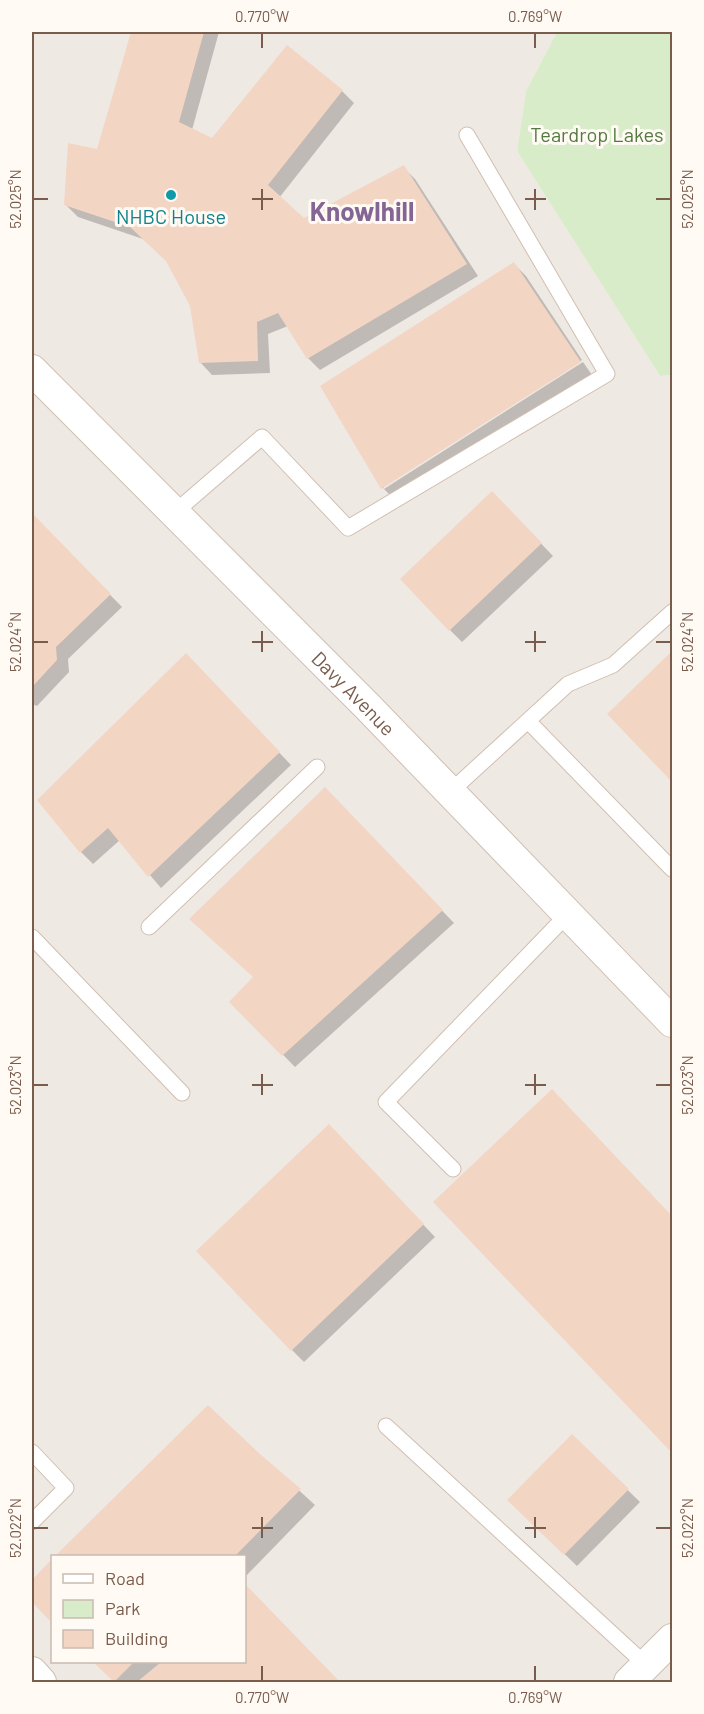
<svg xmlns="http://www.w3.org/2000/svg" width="704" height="1714" font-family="Barlow,sans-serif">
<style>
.industrial{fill:#efe9e4;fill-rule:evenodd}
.green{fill:#d8ecc9}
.shadow{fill:#0003}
.building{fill:#f3d5c3}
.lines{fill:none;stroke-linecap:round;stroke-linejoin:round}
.service-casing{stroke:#d1beb0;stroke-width:17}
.minor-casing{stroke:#d1beb0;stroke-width:32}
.service{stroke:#fff;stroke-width:15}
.minor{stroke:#fff;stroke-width:30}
.ticks{fill:none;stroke:#7a5c4d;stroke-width:2}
.culture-dot{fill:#0f9aa8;stroke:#fffaf3;stroke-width:2}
.labels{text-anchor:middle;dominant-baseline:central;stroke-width:6;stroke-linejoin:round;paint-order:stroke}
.park-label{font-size:20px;fill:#537a41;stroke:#fffaf3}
.culture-label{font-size:20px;fill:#0d838f;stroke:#fffaf3}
.street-label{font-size:20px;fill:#7a5c4d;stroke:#fffaf3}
.district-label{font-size:26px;font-weight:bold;fill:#846695;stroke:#fffaf3}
.neatline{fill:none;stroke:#7a5c4d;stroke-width:2}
.ticks-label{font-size:15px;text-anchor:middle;fill:#7a5c4d}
</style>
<rect width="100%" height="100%" fill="#fdf6ec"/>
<!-- industrial -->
<path class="industrial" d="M32,32H557L526,91L517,151L660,376L672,375V1682H32ZM52,1556H244V1662H52Z"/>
<!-- green -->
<path class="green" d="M557,32H672V375L660,376L517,151L526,91Z"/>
<!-- shadow -->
<path class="shadow" d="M133,32H219L192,130L213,140L342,91L354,103L279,198L304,220L403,167L415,179L478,276L320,370L308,358L288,326L268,334L270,373L212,375L200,362L192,305L168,262L143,239L78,217L65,204L98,150Z
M514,264L526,276L582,360L384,485V489L322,386Z
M583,362L592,375L395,500L384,489Z
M504,505L553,556L462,642L450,630Z
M32,515L122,607L68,659L69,672L37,706L32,704Z
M672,653V779L609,714Z
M198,667L291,765L161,888L120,840L93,864L81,852Z
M325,789L454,923L295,1067L231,1002L254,977Z
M564,1103L672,1217V1450L435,1202Z
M341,1138L435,1237L304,1362L292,1350Z
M208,1407L315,1505L244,1578V1556H57Z
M572,1436L640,1502L577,1566L509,1500Z
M52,1561V1621L32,1601V1582Z
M246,1587L338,1682H117L95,1662H244Z"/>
<!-- building -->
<path class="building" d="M131,32H204L179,122L212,138L287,45L343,90L268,185L304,218L404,165L467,264L307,359L278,313L257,322L258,361L199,363L190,306L166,261L130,227L64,205L68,143L97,149Z
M514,262L581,362L381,489L320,386Z
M492,491L542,543L449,631L400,579Z
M32,513L111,594L56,647L57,660L32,687Z
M672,651V782L607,714Z
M186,653L280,752L148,877L108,828L80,853L37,800Z
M325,787L443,910L282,1056L229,1002L253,977L189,919Z
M552,1089L672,1216V1453L433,1202Z
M329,1124L424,1224L291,1351L196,1251Z
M208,1405L261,1455L301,1489L235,1556H55Z
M572,1434L629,1489L564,1555L507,1500Z
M52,1559V1623L32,1602V1580Z
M246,1585L340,1682H137L161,1662H244Z
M93,1662H134L114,1682Z"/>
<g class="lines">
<!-- service casing -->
<g class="service-casing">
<path id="service" d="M174,513L262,437L348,528L607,374L467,135
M528,721L672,869
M450,792L568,684L613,665L672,612
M149,927L317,767
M32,937L182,1093
M453,1169L386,1102L568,914
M386,1426L646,1665
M32,1452L66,1488L32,1522"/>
</g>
<!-- minor casing -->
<g class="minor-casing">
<g id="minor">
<path id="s1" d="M32,370L368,707L672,1022"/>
<path d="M32,1672L41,1682"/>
<path d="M629,1682L672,1639"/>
</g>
</g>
<!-- service -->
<use href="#service" class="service"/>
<!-- minor -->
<use href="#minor" class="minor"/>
</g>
<!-- ticks -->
<path class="ticks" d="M262,33V48M535,33V48M262,189V210M535,189V210M33,199H48M252,199H273M525,199H546M656,199H671M262,631V652M535,631V652M33,642H48M252,642H273M525,642H546M656,642H671M262,1074V1095M535,1074V1095M33,1085H48M252,1085H273M525,1085H546M656,1085H671M262,1517V1538M535,1517V1538M33,1528H48M252,1528H273M525,1528H546M656,1528H671M262,1666V1681M535,1666V1681"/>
<!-- markers -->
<circle class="culture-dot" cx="171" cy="195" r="6"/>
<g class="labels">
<!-- park labels -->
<g class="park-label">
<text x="597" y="134">Teardrop Lakes</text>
</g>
<!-- culture labels -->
<g class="culture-label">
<text x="171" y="216">NHBC House</text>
</g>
<!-- street labels -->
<g class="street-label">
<text stroke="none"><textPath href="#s1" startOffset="456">Davy Avenue</textPath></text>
</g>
<!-- district labels -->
<g class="district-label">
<text x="362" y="210">Knowlhill</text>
</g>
</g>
<!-- border -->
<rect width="704" height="1714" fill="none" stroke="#fffaf3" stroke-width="66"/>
<!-- legend -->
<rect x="51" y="1555" width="195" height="108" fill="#fffaf3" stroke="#cabbb1" stroke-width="1.5"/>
<rect x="63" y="1574" width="30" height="9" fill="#ffffff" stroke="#cabbb1" stroke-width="1.5"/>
<text x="105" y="1585" font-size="18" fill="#7a5c4d">Road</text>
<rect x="63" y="1600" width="30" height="18" fill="#d8ecc9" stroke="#cabbb1" stroke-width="1.5"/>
<text x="105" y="1615" font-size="18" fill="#7a5c4d">Park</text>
<rect x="63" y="1630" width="30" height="18" fill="#f3d5c3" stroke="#cabbb1" stroke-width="1.5"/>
<text x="105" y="1645" font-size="18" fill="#7a5c4d">Building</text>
<rect x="33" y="33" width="638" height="1648" class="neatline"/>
<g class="ticks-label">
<text x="262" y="22">0.770°W</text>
<text x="535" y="22">0.769°W</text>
<text transform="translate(16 199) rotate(-90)" y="5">52.025°N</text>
<text transform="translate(688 199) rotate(-90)" y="5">52.025°N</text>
<text transform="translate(16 642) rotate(-90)" y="5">52.024°N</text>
<text transform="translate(688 642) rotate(-90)" y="5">52.024°N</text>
<text transform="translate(16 1085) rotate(-90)" y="5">52.023°N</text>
<text transform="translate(688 1085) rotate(-90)" y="5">52.023°N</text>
<text transform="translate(16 1528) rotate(-90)" y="5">52.022°N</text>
<text transform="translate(688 1528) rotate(-90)" y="5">52.022°N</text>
<text x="262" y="1703">0.770°W</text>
<text x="535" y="1703">0.769°W</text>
</g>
</svg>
